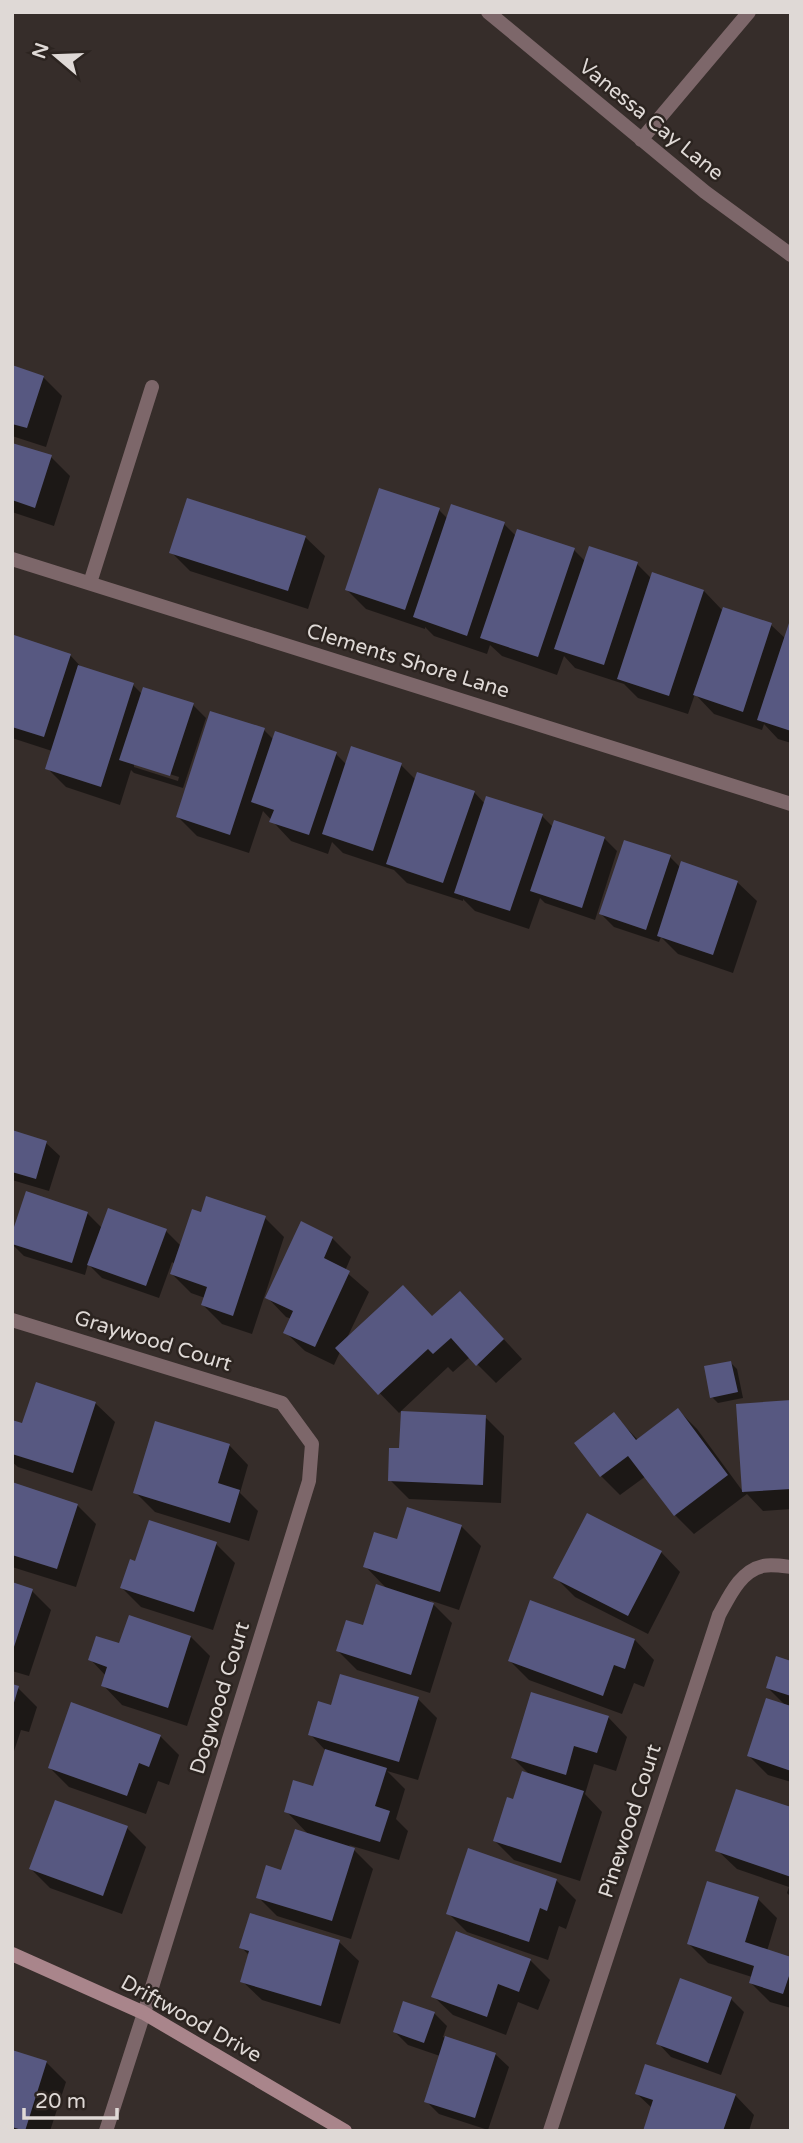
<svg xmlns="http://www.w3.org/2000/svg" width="803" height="2143" font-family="'Varela Round',sans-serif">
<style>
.shadow{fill:#0007;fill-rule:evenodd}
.building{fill:#575881}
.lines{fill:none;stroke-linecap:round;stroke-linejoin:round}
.street{stroke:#7d676a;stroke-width:14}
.secondary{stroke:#a9858b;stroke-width:14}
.labels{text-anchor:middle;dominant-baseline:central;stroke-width:5;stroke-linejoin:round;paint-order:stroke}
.street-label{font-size:21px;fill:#dfd9d6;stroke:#2c2420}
</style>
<rect width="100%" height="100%" fill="#362d2a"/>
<!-- shadow -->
<path class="shadow" d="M12,367L43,377L62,396L46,447L12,436Z
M12,445L51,457L70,476L54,526L12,512Z
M439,510L448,519L504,524L516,536L574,550L585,561L637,564L652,579L704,591L723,611L771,625L786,639L791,624V743L778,739L764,724L762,730L714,714L695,694L688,714L638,698L624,684L575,668L564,656L557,675L502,656L490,645L487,654L434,636L425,627V629L366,609L347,590Z
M305,537L325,556L308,609L190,571L171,552Z
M15,638L70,655L83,669L133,685L142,694L193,705L206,718L183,788L134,773L131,770L120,805L66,787L47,768L52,751L12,738V645ZM134,763L179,777L178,781L134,767Z
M264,730L274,740L336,754L347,765H401L416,780L474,792L485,804L542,816L553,827L604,838L617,851L595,920L545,903L540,898L529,929L475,911L463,899V901L407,883L394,870L343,853L332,842L328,854L291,841L263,811L249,853L197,836L178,817Z
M670,857L681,868L737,882L757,901L733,973L678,954L661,937L659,942L614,927L601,914Z
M12,1132L46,1143L60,1156L49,1191L12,1180Z
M87,1213L102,1228L166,1231L181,1246L202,1214L265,1218L284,1237L252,1334L222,1324L203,1305L205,1298L191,1293L172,1274L175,1264L172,1262L159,1298L102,1278L88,1264L85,1275L24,1256L12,1244Z
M332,1238L351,1257L345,1271L369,1292L346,1340L433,1318L479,1312L522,1359L496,1383L470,1357L453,1372L448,1367L399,1413L340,1352L334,1365L305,1351L285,1332L292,1319L286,1317L267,1297Z
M731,1363L737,1369L743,1398L718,1403L712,1397Z
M791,1402V1509L763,1511L747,1494L694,1534L675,1515L646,1476L620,1495L601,1476L576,1443L614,1415L638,1440L678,1410L697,1429L744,1493L738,1406Z
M95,1403L115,1422L92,1491L18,1467L12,1462V1422L23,1425Z
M485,1417L504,1436L501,1503L409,1499L390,1480L401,1450Z
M229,1445L248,1465L240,1493L258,1511L249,1541L155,1512L135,1492Z
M12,1484L77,1505L96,1524L76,1587L12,1567Z
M461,1526L481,1546L459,1610L429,1600L452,1623L430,1693L357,1670L338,1651L364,1627L388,1590L365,1566L398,1542Z
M216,1544L235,1563L213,1630L141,1607L122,1588L136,1563Z
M661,1552L680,1572L648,1634L575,1597L556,1578Z
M12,1584L32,1591L51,1610L29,1676L12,1671Z
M531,1602L635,1640L654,1660L644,1687L634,1683L622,1714L529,1680L510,1661Z
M191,1637L210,1656L187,1726L122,1705L103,1685L106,1676L90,1659L120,1645Z
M791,1662V1782L768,1775L749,1756L786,1706L768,1688Z
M12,1686L18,1688L37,1707L29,1732L21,1730L12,1757Z
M418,1699L437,1718L418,1780L387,1771L405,1789L396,1819L408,1831L399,1860L349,1845L373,1869L351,1939L277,1916L258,1897L283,1873L309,1835L286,1811L315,1788L326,1751L310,1734L332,1707Z
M608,1717L627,1737L616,1771L594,1764L585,1794L602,1812L580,1881L514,1860L495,1841L514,1801L531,1776L513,1758Z
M160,1736L179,1755L169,1785L158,1781L146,1814L69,1787L50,1768Z
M791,1809V1897L787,1893L789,1887L737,1869L717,1850Z
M127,1828L146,1847L122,1914L50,1888L31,1869Z
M556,1880L576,1900L566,1929L559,1926L548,1960L467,1932L448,1913Z
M758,1899L777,1918L767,1951L791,1959V2008L770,2002L751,1983L752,1977L708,1963L689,1944Z
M339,1942L359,1961L340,2024L262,2000L242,1981L250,1956L241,1947Z
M530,1960L550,1980L538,2010L518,2002L506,2035L453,2015L433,1996Z
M731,1999L744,2012L721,2075L671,2057L658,2043Z
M434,2013L447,2026L443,2037L495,2054L509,2067L488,2130L439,2114L426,2101L440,2056L408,2045L395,2032Z
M12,2052L46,2062L66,2082L50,2131H12Z
M637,2094L735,2095L754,2115L749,2131H645L652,2108Z"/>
<!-- building -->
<path class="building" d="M12,365L44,376L27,428L12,424Z
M12,443L52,455L35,508L12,500Z
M379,488L440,508L405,610L345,590Z
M187,498L306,536L288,591L169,553Z
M451,504L505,522L467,636L413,617Z
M517,529L575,548L538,657L480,638Z
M589,546L638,562L604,665L554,649Z
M652,572L704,590L669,696L617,679Z
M723,607L772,623L743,712L693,695Z
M790,620H791V731L757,720Z
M14,635L71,654L44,737L12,727Z
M78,665L134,683L101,787L45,769Z
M143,687L194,703L170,776L119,760Z
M210,711L265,728L230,835L176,817Z
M275,731L337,752L309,835L269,822L274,810L251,802Z
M351,746L402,763L373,851L322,834Z
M417,772L475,791L443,883L386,864Z
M486,796L543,814L510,911L454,893Z
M554,820L605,837L582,908L530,891Z
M624,840L671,855L646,930L599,914Z
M681,861L738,881L713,955L657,936Z
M12,1130L47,1141L36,1179L12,1172Z
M26,1191L88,1212L72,1263L12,1244V1233Z
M206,1196L266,1216L233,1316L201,1305L207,1287L170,1274L192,1209L201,1212Z
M108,1208L167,1229L146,1286L87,1265Z
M301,1221L333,1237L324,1258L350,1271L315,1347L283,1333L293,1311L265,1298Z
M403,1285L432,1316L460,1291L504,1339L476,1366L451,1338L433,1354L428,1349L378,1395L335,1348Z
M731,1361L738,1392L710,1398L704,1366Z
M36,1382L96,1402L73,1473L12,1454V1420L22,1423Z
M791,1400V1489L742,1492L736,1404Z
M678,1408L728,1475L674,1516L628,1456L600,1477L574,1443L614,1412L636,1440Z
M401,1411L486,1415L483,1485L388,1481L389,1448H399Z
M155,1421L230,1444L218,1483L240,1490L230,1523L133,1493Z
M12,1482L78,1504L57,1569L12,1555Z
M407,1507L462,1525L440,1592L363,1567L374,1532L397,1539Z
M587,1513L662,1551L628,1616L553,1578Z
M149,1520L217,1542L194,1612L120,1588L130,1559L135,1561Z
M12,1582L33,1589L13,1650H12Z
M376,1584L434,1603L411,1675L336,1651L346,1620L363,1625Z
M530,1600L635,1639L625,1669L614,1665L603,1696L508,1661Z
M129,1615L191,1636L168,1708L101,1686L107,1667L88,1660L96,1636L119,1643Z
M776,1656L791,1661V1696L766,1688Z
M340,1674L419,1697L399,1762L308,1735L318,1701L331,1705Z
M12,1684L19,1686L13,1706H12Z
M531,1692L609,1716L597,1753L574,1746L566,1775L511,1758Z
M766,1698L791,1706V1771L747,1756Z
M71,1702L161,1735L149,1767L139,1763L127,1796L48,1768Z
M325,1749L387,1768L375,1806L390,1811L380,1842L284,1812L293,1780L313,1786Z
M522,1771L584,1791L561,1863L493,1841L507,1797L513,1799Z
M736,1789L791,1807V1877L715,1851Z
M55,1800L128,1826L103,1896L29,1869Z
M295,1829L355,1848L332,1921L256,1898L266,1865L281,1870Z
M468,1848L557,1879L547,1911L540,1908L529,1942L446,1914Z
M707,1881L759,1897L745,1942L791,1957V1970L783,1994L749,1983L754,1966L687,1944Z
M250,1913L340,1940L321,2006L240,1982L249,1951L239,1948Z
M456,1931L531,1959L519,1992L498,1984L487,2017L431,1997Z
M680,1978L732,1997L708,2063L656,2044Z
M403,2001L435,2012L424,2043L393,2032Z
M445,2036L496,2053L475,2118L424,2102Z
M12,2050L47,2061L25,2131L12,2127Z
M645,2064L736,2094L723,2131H643L653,2100L635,2094Z"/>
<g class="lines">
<!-- street -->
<path class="street" d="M488,12L705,192L791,255
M641,140L749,12
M12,559L791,804
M90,583L152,387
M12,1320L282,1403L312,1444L309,1481L144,2013L106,2131
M550,2131L719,1615C729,1597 740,1571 763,1566C771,1564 783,1566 791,1567"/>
<!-- secondary -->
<path class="secondary" d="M12,1954L144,2013L345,2131"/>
</g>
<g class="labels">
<!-- street labels -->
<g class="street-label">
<text transform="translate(651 120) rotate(39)">Vanessa Cay Lane</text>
<text transform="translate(408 661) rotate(17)">Clements Shore Lane</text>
<text transform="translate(153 1341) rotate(17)">Graywood Court</text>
<text transform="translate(220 1698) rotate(-73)">Dogwood Court</text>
<text transform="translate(630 1821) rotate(-72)">Pinewood Court</text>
<text transform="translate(191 2019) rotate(29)">Driftwood Drive</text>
</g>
</g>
<!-- border -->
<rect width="803" height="2143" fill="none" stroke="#dfd9d6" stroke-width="28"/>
<!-- north arrow -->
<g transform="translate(56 56) rotate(289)" stroke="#2c2420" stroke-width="5" paint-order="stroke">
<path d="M0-5L12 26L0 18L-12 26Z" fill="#dfd9d6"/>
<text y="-10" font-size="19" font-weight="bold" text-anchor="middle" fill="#dfd9d6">N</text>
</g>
<!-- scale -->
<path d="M24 2108v10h93v-10" fill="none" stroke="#dfd9d6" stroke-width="3.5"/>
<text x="35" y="2108" font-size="21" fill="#dfd9d6" stroke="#2c2420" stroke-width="5" paint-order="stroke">20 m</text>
</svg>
